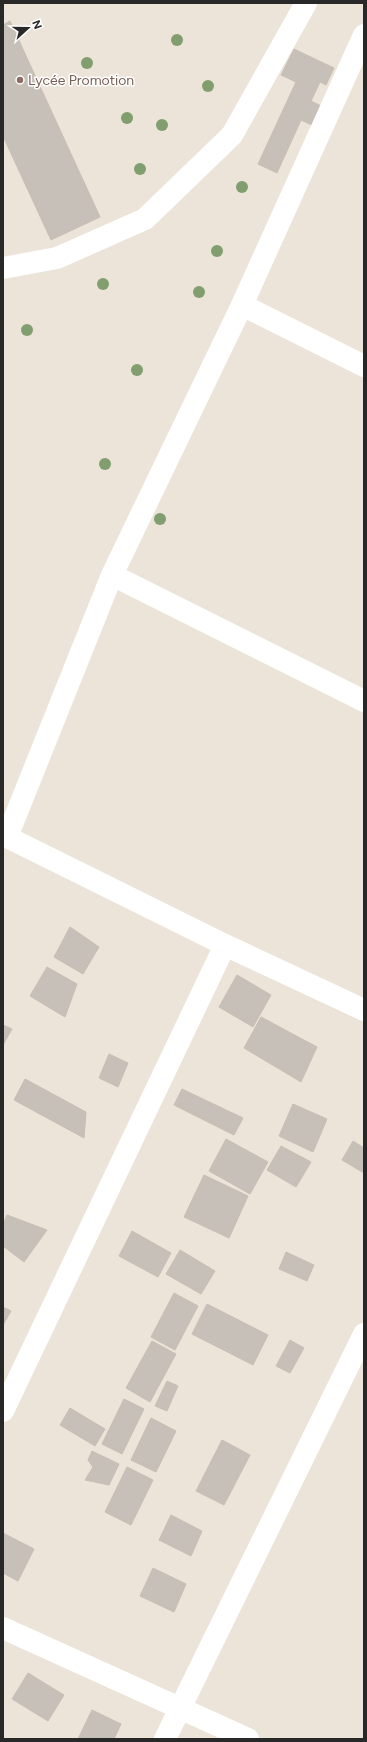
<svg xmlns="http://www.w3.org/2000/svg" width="367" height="1742" font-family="Figtree,sans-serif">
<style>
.building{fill:#c7c0b9;stroke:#c7bfb3}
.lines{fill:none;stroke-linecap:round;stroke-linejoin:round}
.minor{stroke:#fff;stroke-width:22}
.tree{fill:#819f6e}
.education-dot{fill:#8d6e63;stroke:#fff;stroke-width:1.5}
.labels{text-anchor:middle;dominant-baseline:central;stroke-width:3;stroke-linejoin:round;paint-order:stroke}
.education-label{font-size:14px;fill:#785e54;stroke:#fff;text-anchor:start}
</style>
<rect width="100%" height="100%" fill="#ece3d9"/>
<!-- building -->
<path class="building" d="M10,21L100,217L51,240L3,136V25Z
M294,49L334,68L326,85L320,82L311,101L323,107L314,126L301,120L277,173L258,164L296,82L281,75Z
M70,927L99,947L83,974L54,957Z
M47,967L77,984L65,1017L30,996Z
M237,975L271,995L253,1027L219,1007Z
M261,1017L317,1047L301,1082L244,1048Z
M3,1025L12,1029L3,1045Z
M109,1054L128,1063L118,1087L99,1078Z
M25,1079L86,1112L84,1138L14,1100Z
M182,1089L243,1118L234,1135L174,1105Z
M293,1104L327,1119L313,1152L279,1136Z
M226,1139L268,1162L250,1194L209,1171Z
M353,1141L364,1148V1173L342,1160Z
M281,1146L311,1162L296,1187L267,1170Z
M204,1175L248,1196L229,1238L184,1217Z
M7,1215L47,1230L24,1262L3,1246V1225Z
M132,1231L171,1253L158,1277L119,1256Z
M180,1250L215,1271L201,1294L166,1274Z
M286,1252L314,1265L307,1281L279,1269Z
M174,1293L198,1306L175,1350L151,1337Z
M207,1304L268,1335L253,1365L192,1334Z
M3,1307L11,1311L3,1325Z
M290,1340L304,1348L290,1373L276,1366Z
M152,1341L176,1354L150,1402L126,1388Z
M167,1381L178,1386L167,1411L155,1406Z
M124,1399L144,1409L122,1454L102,1444Z
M70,1408L105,1429L95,1446L60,1425Z
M151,1418L176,1431L156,1472L131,1460Z
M222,1440L250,1455L224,1505L196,1491Z
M92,1451L119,1464L109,1485L85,1480L93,1467L88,1460Z
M127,1467L153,1480L131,1525L105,1512Z
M171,1515L202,1531L191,1556L159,1540Z
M3,1533L34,1549L18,1581L3,1573Z
M153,1568L186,1584L174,1612L140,1596Z
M28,1673L64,1695L48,1721L12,1699Z
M92,1710L121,1724L114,1739H78Z"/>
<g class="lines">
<!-- minor -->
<path class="minor" d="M3,268L57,258L145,219L232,135L306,3
M242,305L364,366
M112,575L364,701
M3,835L225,945L364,1010
M7,837L112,575L242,305L364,35
M3,1411L225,945
M3,1628L248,1739
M165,1739L364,1334"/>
</g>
<!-- trees -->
<g class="tree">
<circle cx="177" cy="40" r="6"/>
<circle cx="87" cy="63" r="6"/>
<circle cx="208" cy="86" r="6"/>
<circle cx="127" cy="118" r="6"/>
<circle cx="162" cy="125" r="6"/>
<circle cx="140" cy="169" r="6"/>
<circle cx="242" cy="187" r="6"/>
<circle cx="217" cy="251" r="6"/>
<circle cx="103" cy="284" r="6"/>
<circle cx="199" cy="292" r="6"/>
<circle cx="27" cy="330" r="6"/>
<circle cx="137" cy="370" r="6"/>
<circle cx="105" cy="464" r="6"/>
<circle cx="160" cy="519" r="6"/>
</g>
<!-- markers -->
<circle class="education-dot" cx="20" cy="80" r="4"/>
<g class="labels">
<!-- education labels -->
<g class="education-label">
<text x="28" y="80">Lycée Promotion</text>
</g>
</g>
<!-- border -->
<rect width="367" height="1742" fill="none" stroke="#282828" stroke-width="8"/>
<!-- north arrow -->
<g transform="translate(28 28) rotate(69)" stroke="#ffffff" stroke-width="3" paint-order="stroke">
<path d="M0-3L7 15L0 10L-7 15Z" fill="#282828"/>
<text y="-6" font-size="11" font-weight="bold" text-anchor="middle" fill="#282828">N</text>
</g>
</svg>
